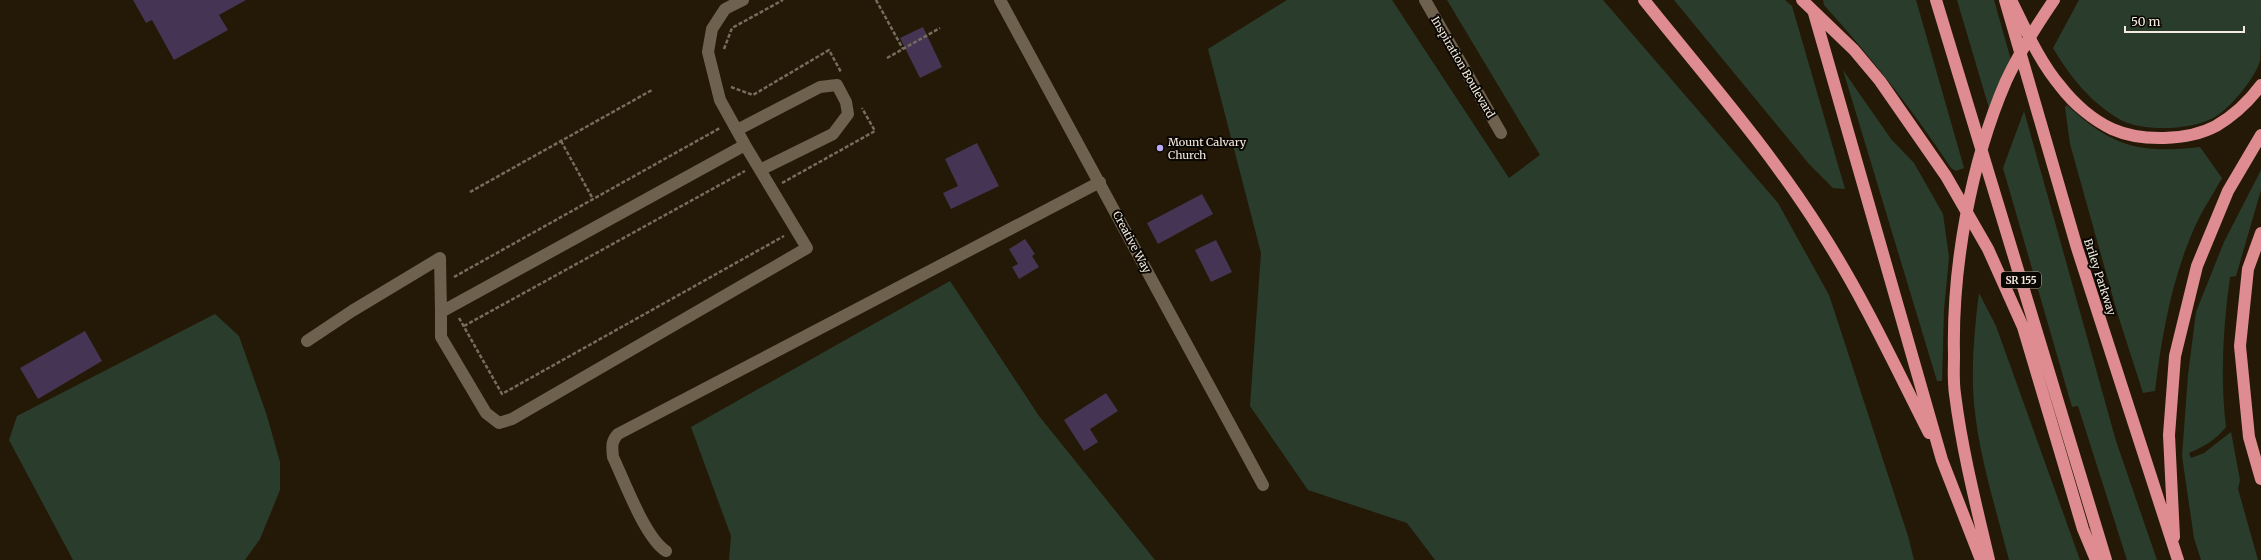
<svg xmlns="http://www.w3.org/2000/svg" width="2261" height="560" font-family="Merriweather,serif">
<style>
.green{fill:#2a3d2c}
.building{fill:#453453}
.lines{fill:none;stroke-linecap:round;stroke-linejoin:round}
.path{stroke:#776d5d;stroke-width:2.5;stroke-dasharray:4 2;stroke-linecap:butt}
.minor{stroke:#6e614d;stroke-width:12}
.highway{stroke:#df8c90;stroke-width:12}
.poi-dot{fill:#bcaaf5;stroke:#0a0602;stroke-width:1.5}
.labels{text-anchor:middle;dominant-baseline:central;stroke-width:4;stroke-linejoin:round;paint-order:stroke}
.shield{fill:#0a0602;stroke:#ada69d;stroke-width:1}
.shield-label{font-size:10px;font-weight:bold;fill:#f3ebdf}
.street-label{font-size:11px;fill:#f3ebdf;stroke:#0a0602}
.poi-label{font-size:11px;fill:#f3ebdf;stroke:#0a0602;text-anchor:start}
</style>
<rect width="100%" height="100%" fill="#241907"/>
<!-- green -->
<path class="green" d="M1287,0H1392L1509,178L1540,155L1447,0H1603L1778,203L1829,295L1908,536L1914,560H1435L1407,523L1308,490L1250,406L1261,253L1208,49Z
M1674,0H1785L1792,6L1845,189L1833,188L1809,164Z
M1823,0H1916L1964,168L1956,171L1951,168C1913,110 1871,57 1824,5Z
M1957,0H1994L2011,60L1989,108Z
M2079,0H2261C2261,11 2261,51 2260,61C2255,78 2229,110 2213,118C2191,130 2143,132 2121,120C2091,103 2071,78 2053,48Z
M1843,70L1891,139L1914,163L1943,214L1949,257L1944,310L1942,381H1937Z
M2067,105C2112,147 2140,154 2200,147L2222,178C2215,191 2206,204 2199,218C2173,271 2162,333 2155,391L2143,393L2117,312L2070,144L2065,107Z
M2024,111L2116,441L2157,560H2127L2078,406L2072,407L2003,168Z
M2261,170V190L2236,276L2230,277C2223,327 2220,377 2226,427C2216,440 2203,447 2189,453L2191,458L2204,453L2231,432L2240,480L2238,489L2258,560H2201L2194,538L2182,456L2188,375L2196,312L2224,242Z
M950,281L1039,416L1155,560H729L731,536L691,427Z
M1979,293L1996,326L2080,560H2009C1995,504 1975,445 1973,387C1972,356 1975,324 1979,293Z
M215,314L239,336L267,416L280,462V490L260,539L245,560H73L9,440L17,416Z"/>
<!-- building -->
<path class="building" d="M133,0H246L219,15L228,30L174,60L152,20L146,23Z
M923,27L942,67L920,78L900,38Z
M977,143L999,186L951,209L943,193L958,186L945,159Z
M1202,194L1213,214L1158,244L1147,223Z
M1025,239L1035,254L1032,256L1039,267L1019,279L1012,267L1018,264L1009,249Z
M1216,240L1232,272L1211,282L1195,250Z
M85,331L102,361L38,399L20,368Z
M1106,393L1118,411L1090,429L1098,442L1084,451L1064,420Z"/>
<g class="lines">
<!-- path -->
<path class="path" d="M876,0L903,49
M724,49L732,28L783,0
M887,58L940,28
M731,87L753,95L829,50L841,72
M561,141L593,199
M782,183L875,131L862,108
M470,192L652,90
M454,277L720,128
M459,318L502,394L784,236
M464,326L745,171"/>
<!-- minor -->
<path class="minor" d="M1000,0L1263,485
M1425,0L1501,133
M737,130L820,87L837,85L846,102L848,114L833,134L760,170
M441,312V337L486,413L499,423L512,419L807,248L745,145
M307,341L352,311L440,258L441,312L745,145L720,100L708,52L712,29L725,9L743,0
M666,551C645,538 624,480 613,457C612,447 611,441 618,434L1100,182"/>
<!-- highway -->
<path class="highway" d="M1644,0C1705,76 1770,150 1822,233C1863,297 1895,366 1929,433
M1802,0L1854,50L1880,81L1946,176L1988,249L2023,327L2083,529L2096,560
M1936,0L2106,560
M2005,0L2077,248L2178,560
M2011,0C2026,30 2039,61 2061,87C2074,104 2093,120 2112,129C2141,142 2188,141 2216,126C2233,116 2250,100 2261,85
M1814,13L1942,460L1981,560
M2261,233L2248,269L2240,346L2249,437L2261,479
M2174,537L2169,435L2175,356L2197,266L2228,191L2261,135
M1989,560C1976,505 1962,450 1955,394C1953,381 1954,368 1954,355C1952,266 1971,162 2006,81C2019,53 2037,25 2054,0"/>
</g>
<!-- markers -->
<circle class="poi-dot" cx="1160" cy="148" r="4"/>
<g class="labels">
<!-- shield labels -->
<rect class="shield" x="2001" y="272" width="40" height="16" rx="3"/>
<g class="shield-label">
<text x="2021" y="280">SR 155</text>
</g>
<!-- street labels -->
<g class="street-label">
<text transform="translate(1463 67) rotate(60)">Inspiration Boulevard</text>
<text transform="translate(1132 242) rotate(62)">Creative Way</text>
<text transform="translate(2100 277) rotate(72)">Briley Parkway</text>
</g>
<!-- poi labels -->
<g class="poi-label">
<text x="1168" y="142">Mount Calvary<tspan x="1168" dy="13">Church</tspan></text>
</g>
</g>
<!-- scale -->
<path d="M2125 26v6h119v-6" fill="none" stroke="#f3ebdf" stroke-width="2"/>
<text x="2131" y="26" font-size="12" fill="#f3ebdf" stroke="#0a0602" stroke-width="3" paint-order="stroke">50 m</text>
</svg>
